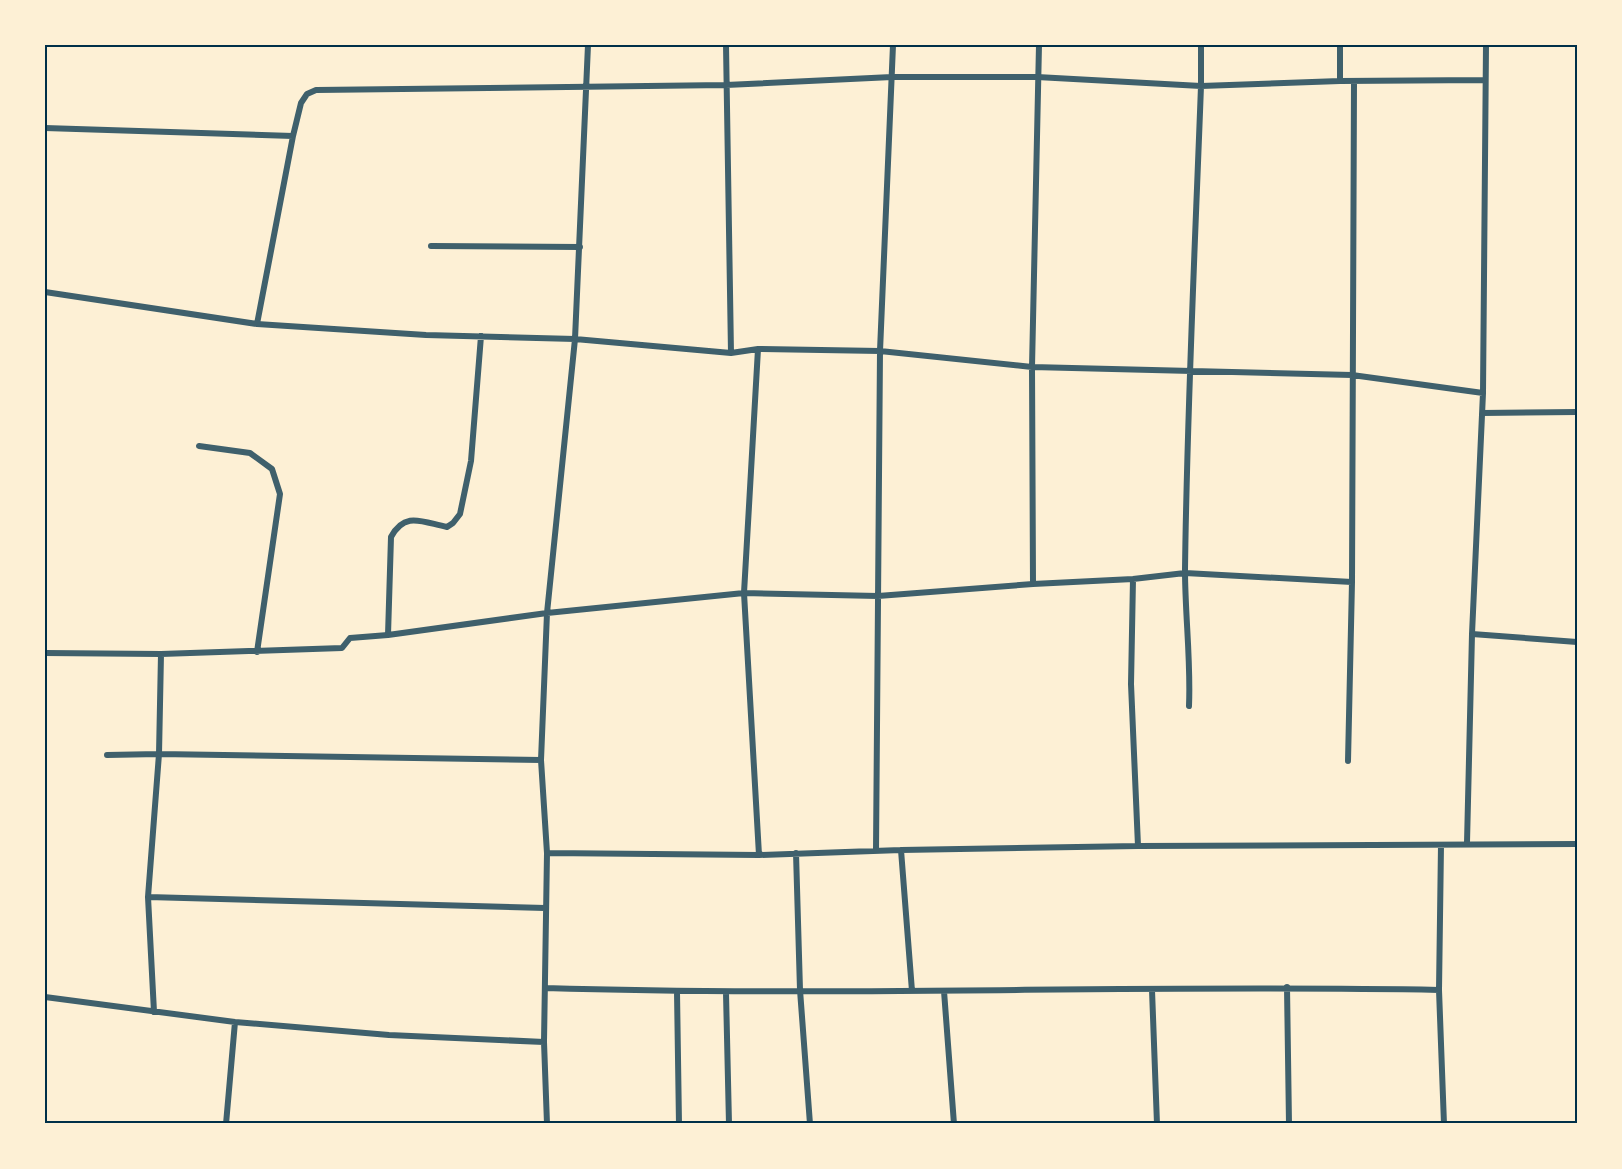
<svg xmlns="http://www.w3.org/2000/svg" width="1622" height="1169" font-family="Georgia,serif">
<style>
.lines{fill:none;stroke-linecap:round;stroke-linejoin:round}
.minor{stroke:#3f606c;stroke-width:6}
.neatline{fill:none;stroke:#003049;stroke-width:2}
</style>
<rect width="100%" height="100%" fill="#fdf0d5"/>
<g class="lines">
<!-- minor -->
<path class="minor" d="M726,45L731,353
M1340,81V45
M45,128L293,136
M431,246L580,247
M45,292L257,324L426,335L575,339L731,353L758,349L880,351L1032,367L1352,375L1483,393
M257,324L293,136L301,103L307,94L316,90L726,85L892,77H1037L1201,86L1340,81L1485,80
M758,349L744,593L759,855
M1482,413L1577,412
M199,446L250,453L272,469L280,494L257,652
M1133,579L1131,684L1138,846
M1033,584L1032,367L1039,45
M1472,634L1577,642
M388,635L391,537C405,511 422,522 447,527L453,523L460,514L471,461L481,336
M45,653L161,654L342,648L350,638L388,635L547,613L744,593L878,596L1033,584L1133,579L1185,573L1352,582
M1189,706C1191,661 1185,615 1185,570C1187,408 1195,247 1201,86V45
M107,755L159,754L541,760
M1348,761L1352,582L1354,81
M1467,843L1472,634L1483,393L1486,45
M1441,845L1439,990L1444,1124
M901,850L912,991
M876,851L880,351L893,45
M547,853L759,855L901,850L1138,846L1577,844
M796,853L800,990L810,1124
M148,897L545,908
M1287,987L1289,1124
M545,988C843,997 1141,984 1439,990
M1152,990L1157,1124
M944,991L954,1124
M677,992L679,1124
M726,993L729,1124
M45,997L235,1022L389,1035L544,1042
M154,1012L148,897L159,754L161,654
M226,1124L235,1022
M547,1124L544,1042L547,853L541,760L547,613L575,339L588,45"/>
</g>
<!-- border -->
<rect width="1622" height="1169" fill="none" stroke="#fdf0d5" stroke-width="93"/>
<rect x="46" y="46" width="1530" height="1076" class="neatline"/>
</svg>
